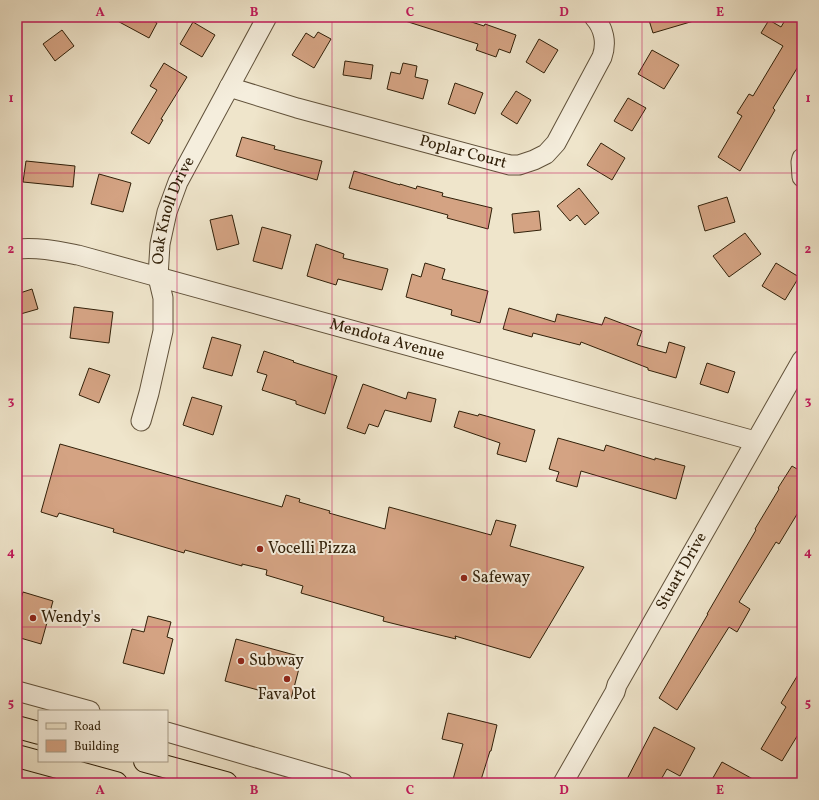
<svg xmlns="http://www.w3.org/2000/svg" width="819" height="800" font-family="Vollkorn,serif">
<style>
.building{fill:#d4a383;stroke:#312009}
.lines{fill:none;stroke-linecap:round;stroke-linejoin:round}
.minor-casing{stroke:#60513a;stroke-width:21}
.major-casing{stroke:#312009;stroke-width:24}
.minor{stroke:#f5eedd;stroke-width:19}
.major{stroke:#efe5cb;stroke-width:22}
.grid{fill:none;stroke:#c2185b;stroke-width:1;stroke-opacity:0.55}
.poi-dot{fill:#8f2418;stroke:#f5eedd;stroke-width:1.5}
.labels{text-anchor:middle;dominant-baseline:central;stroke-width:4;stroke-linejoin:round;paint-order:stroke}
.street-label{font-size:16px;fill:#312009;stroke:#f5eedd}
.poi-label{font-size:16px;fill:#312009;stroke:#f5eedd;text-anchor:start}
.neatline{fill:none;stroke:#c2185b;stroke-width:1.5}
.grid-label{font-size:13px;text-anchor:middle;font-weight:bold;fill:#c2185b}
</style>
<rect width="100%" height="100%" fill="#efe5cb"/>
<filter id="stains"><feTurbulence type="fractalNoise" baseFrequency=".005" numOctaves="4"/><feColorMatrix values="0 0 0 0 .2 0 0 0 0 .09 0 0 0 0 .02 0 0 0 .5 -.17"/></filter>
<radialGradient id="worn" r=".72"><stop offset=".6" stop-color="#630" stop-opacity="0"/><stop offset="1" stop-color="#630" stop-opacity=".3"/></radialGradient>
<!-- building -->
<path class="building" d="M110,17H146L157,23L149,38Z
M402,17H456L484,26L485,24L516,35L510,53L499,49L496,57L476,50L478,44L402,20Z
M648,17H697V20L653,33Z
M787,17H802V60L773,108L775,110L740,171L718,157L742,116L737,113L749,94L753,96L783,46L761,33L769,20L781,27Z
M193,22L215,35L202,57L180,44Z
M62,30L74,46L55,61L43,44Z
M318,32L331,39L314,68L292,55L306,33L314,38Z
M539,39L558,50L544,73L526,62Z
M652,50L679,65L664,89L638,74Z
M345,61L373,65L371,79L343,75Z
M164,63L187,77L161,119L163,120L149,144L131,133L157,90L150,86Z
M403,63L417,66L415,77L428,80L423,99L387,89L391,72L400,74Z
M455,83L483,93L475,114L448,104Z
M516,91L531,100L517,124L501,114Z
M628,98L646,108L632,131L614,121Z
M242,137L275,146L274,149L322,161L317,180L236,156Z
M601,143L625,158L612,180L587,165Z
M26,161L75,166L73,187L23,182Z
M354,171L400,185V184L416,189L417,186L443,193L442,196L492,208L488,229L447,218L448,215L349,188Z
M99,174L131,183L123,212L91,204Z
M579,188L599,213L585,225L577,215L570,221L557,206Z
M727,197L735,222L705,231L698,206Z
M539,211L541,230L514,233L512,214Z
M232,215L239,244L217,250L210,220Z
M262,227L291,235L282,269L253,261Z
M745,233L761,254L729,277L713,256Z
M316,244L344,254L343,258L388,269L382,290L338,279L336,285L307,276Z
M425,263L445,269L442,279L488,291L480,323L451,315L452,310L406,297L412,274L421,277Z
M776,263L799,277L785,300L762,286Z
M32,289L38,309L17,315V294Z
M74,307L113,312L109,343L70,338Z
M509,308L555,322L557,314L602,325L605,317L642,331L637,345L666,353L669,342L685,347L676,378L648,370V368L581,342L580,345L533,333L532,337L503,329Z
M212,337L241,345L232,376L203,368Z
M264,351L294,361L293,362L337,376L325,414L296,404V401L262,390L267,375L257,372Z
M707,363L735,372L728,393L700,384Z
M89,368L110,375L99,403L79,395Z
M363,384L406,399L408,392L436,399L431,422L385,410L378,427L369,424L365,434L347,428Z
M192,397L222,406L213,435L183,425Z
M459,411L478,416L479,414L535,430L526,462L497,454L500,443L454,427Z
M558,438L604,451L606,445L655,460V458L685,466L676,499L581,471L577,487L556,481L559,472L549,469Z
M60,444L282,507L286,495L300,499L299,502L330,511L329,513L385,529L389,507L491,535L496,520L516,525L510,546L584,567L530,658L455,636L456,639L383,621L384,617L301,593L303,586L266,575L267,570L242,564V566L185,550L184,553L113,532L114,529L59,513L57,517L41,512Z
M792,466L802,472V506L779,544L776,542L739,602L750,609L737,632L729,627L677,710L659,698L708,614H707L756,530L755,529L779,489L778,488Z
M23,592L53,601L41,644L17,637V612Z
M148,616L171,622L167,637L173,639L164,674L123,663L132,629L144,632Z
M236,639L302,657L291,699L225,681Z
M802,668V728L782,761L761,749L786,707L781,703Z
M448,713L497,725L491,751H490L480,783H452L463,744L442,739Z
M654,727L695,748L680,776L667,769L659,783H625Z
M722,762L760,783H710Z"/>
<g class="lines">
<!-- minor casing -->
<g class="minor-casing">
<g id="minor">
<path id="s1" d="M229,87L297,108L510,165H519L534,160L546,154L556,143L602,57C607,43 604,28 594,17"/>
<path d="M802,158L801,162L802,177"/>
<path id="s2" d="M17,249C38,247 57,251 78,255L755,441"/>
<path id="s3" d="M141,421L149,393L163,331V298L158,277L160,244L167,212L178,182L267,17"/>
<path d="M17,691L90,711"/>
<path d="M167,732L343,783"/>
<path id="s4" d="M563,783L615,692L617,685L802,360"/>
</g>
</g>
<!-- major casing -->
<g class="major-casing">
<path id="major" d="M17,727L39,733
M17,756L116,783
M145,761L226,783"/>
</g>
<!-- minor -->
<use href="#minor" class="minor"/>
<!-- major -->
<use href="#major" class="major"/>
</g>
<!-- grid -->
<path class="grid" d="M177,17V783M332,17V783M487,17V783M642,17V783M17,173H802M17,324H802M17,476H802M17,627H802"/>
<!-- markers -->
<g class="poi-dot">
<circle cx="260" cy="549" r="4"/>
<circle cx="464" cy="578" r="4"/>
<circle cx="33" cy="618" r="4"/>
<circle cx="241" cy="661" r="4"/>
<circle cx="287" cy="679" r="4"/>
</g>
<g class="labels">
<!-- street labels -->
<g class="street-label">
<text stroke="none"><textPath href="#s1" startOffset="243">Poplar Court</textPath></text>
<text stroke="none"><textPath href="#s3" startOffset="216">Oak Knoll Drive</textPath></text>
<text stroke="none"><textPath href="#s2" startOffset="382">Mendota Avenue</textPath></text>
<text stroke="none"><textPath href="#s4" startOffset="243">Stuart Drive</textPath></text>
</g>
<!-- poi labels -->
<g class="poi-label">
<text x="268" y="549">Vocelli Pizza</text>
<text x="472" y="578">Safeway</text>
<text x="41" y="618">Wendy's</text>
<text x="249" y="661">Subway</text>
<text x="287" y="695" text-anchor="middle">Fava Pot</text>
</g>
</g>
<!-- margin -->
<rect width="819" height="800" fill="none" stroke="#efe5cb" stroke-width="44"/>
<!-- legend -->
<rect x="38" y="710" width="130" height="52" fill="#f5eedd" stroke="#a79c88"/>
<rect x="46" y="723" width="20" height="6" fill="#efe5cb" stroke="#a79c88"/>
<text x="74" y="730" font-size="12" fill="#312009">Road</text>
<rect x="46" y="740" width="20" height="12" fill="#d4a383" stroke="#a79c88"/>
<text x="74" y="750" font-size="12" fill="#312009">Building</text>
<rect x="22" y="22" width="775" height="756" class="neatline"/>
<g class="grid-label">
<text x="100" y="16">A</text>
<text x="254" y="16">B</text>
<text x="410" y="16">C</text>
<text x="564" y="16">D</text>
<text x="720" y="16">E</text>
<text x="11" y="102">1</text>
<text x="808" y="102">1</text>
<text x="11" y="253">2</text>
<text x="808" y="253">2</text>
<text x="11" y="405">3</text>
<text x="808" y="405">3</text>
<text x="11" y="556">4</text>
<text x="808" y="556">4</text>
<text x="11" y="707">5</text>
<text x="808" y="707">5</text>
<text x="100" y="794">A</text>
<text x="254" y="794">B</text>
<text x="410" y="794">C</text>
<text x="564" y="794">D</text>
<text x="720" y="794">E</text>
</g>
<rect width="100%" height="100%" filter="url(#stains)"/>
<rect width="100%" height="100%" fill="url(#worn)"/>
</svg>
